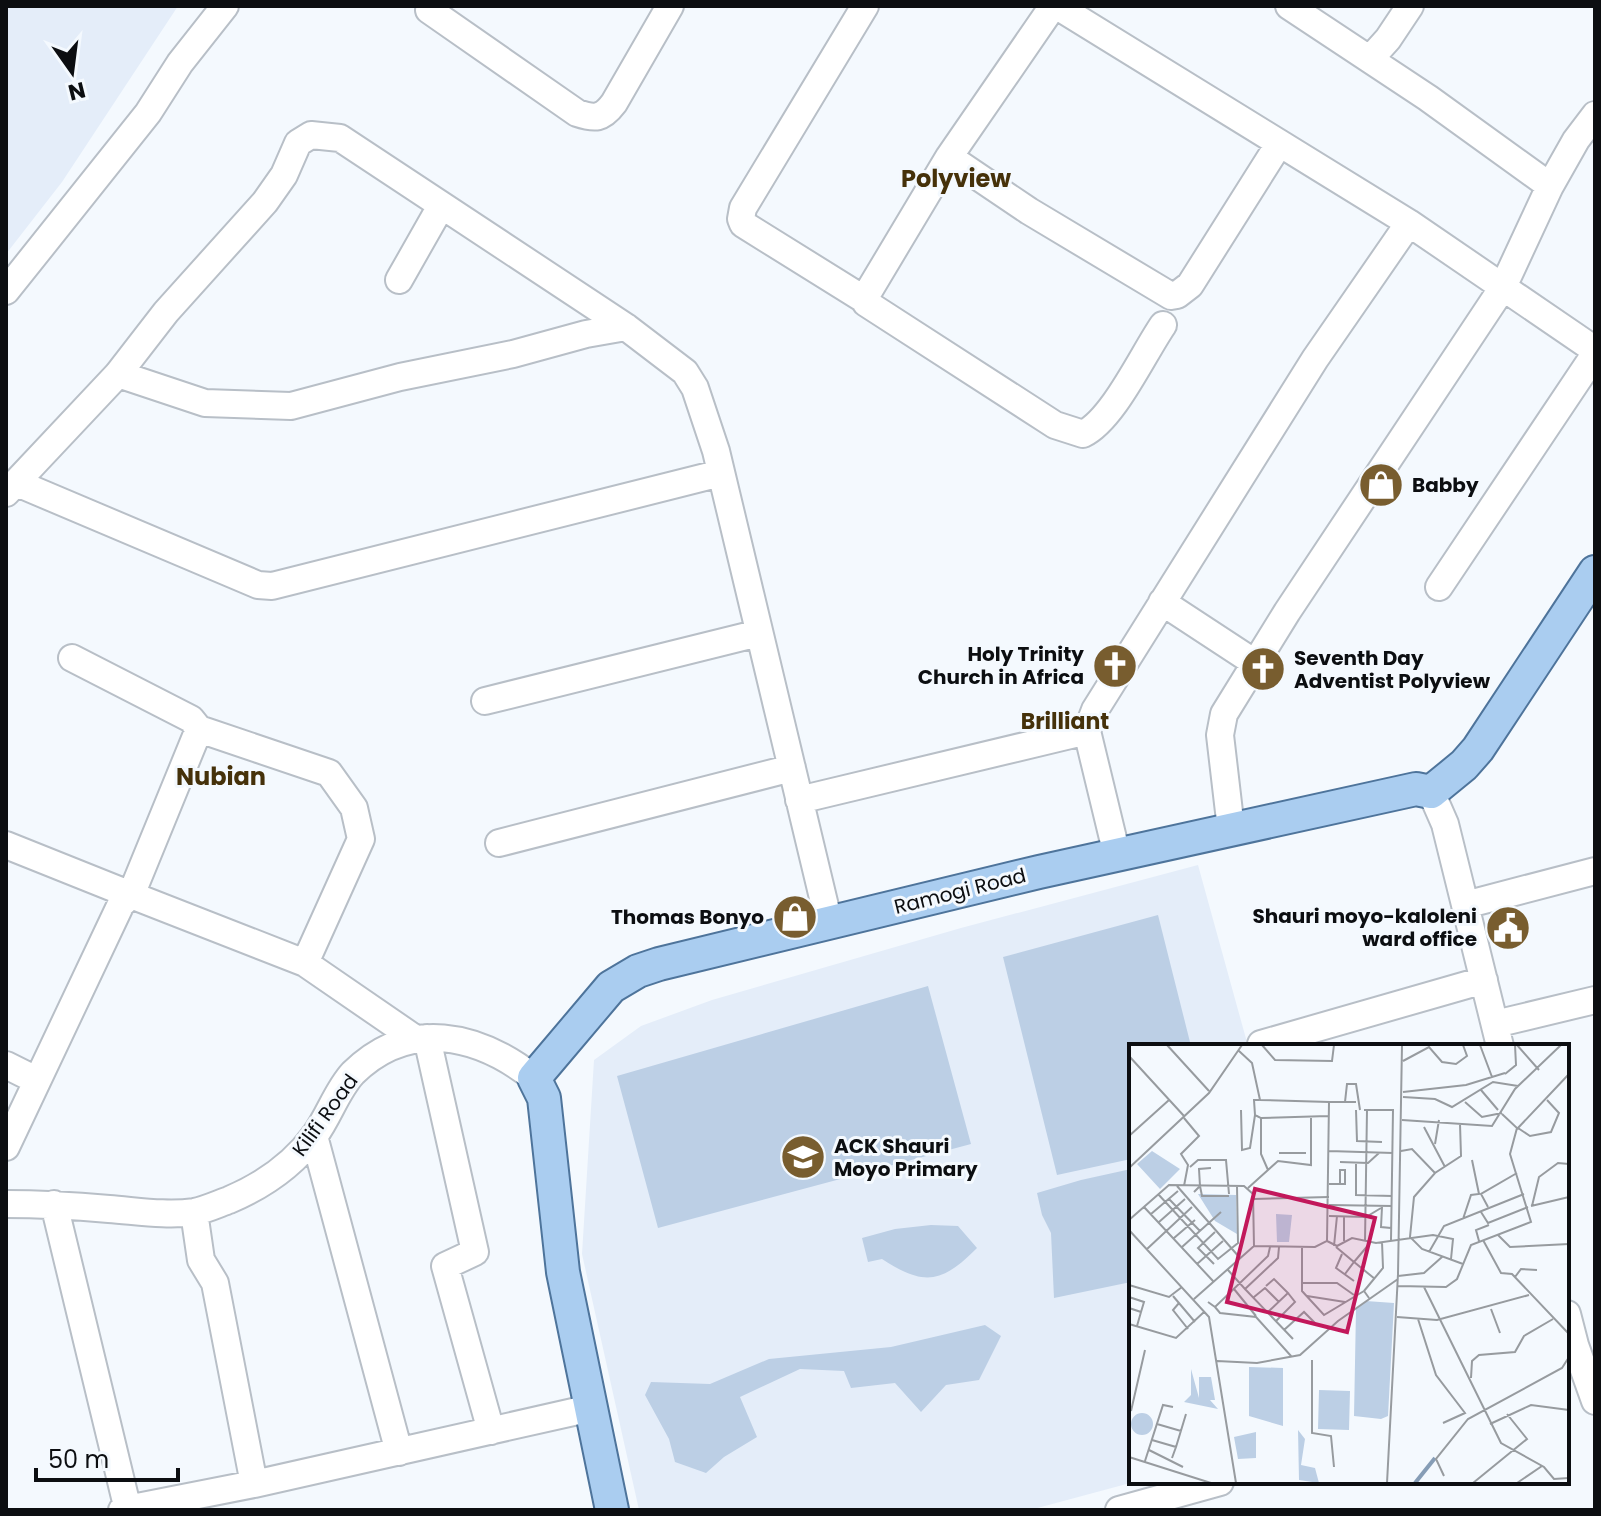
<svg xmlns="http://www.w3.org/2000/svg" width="1601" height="1516" font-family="Poppins,sans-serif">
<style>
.built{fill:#e4edf9}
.green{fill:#bccfe5}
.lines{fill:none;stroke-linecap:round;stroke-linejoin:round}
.minor-casing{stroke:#b8bfc7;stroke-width:30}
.major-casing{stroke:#4e749b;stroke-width:36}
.minor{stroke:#fff;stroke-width:26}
.major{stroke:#aacdf0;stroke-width:32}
.labels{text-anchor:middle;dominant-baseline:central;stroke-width:6;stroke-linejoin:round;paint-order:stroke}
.poi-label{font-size:20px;font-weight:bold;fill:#0c0e11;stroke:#f4f9fe;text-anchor:start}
.street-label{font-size:20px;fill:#0c0e11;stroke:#f4f9fe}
.neighbourhood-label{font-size:22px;font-weight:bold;fill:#45310a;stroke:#f4f9fe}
.quarter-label{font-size:24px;font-weight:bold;fill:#45310a;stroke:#f4f9fe}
.inset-river{fill:none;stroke:#869db6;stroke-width:4}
.inset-road{fill:none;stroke:#979b9f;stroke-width:2}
.view{fill:#c2185b;fill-opacity:0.15;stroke:#c2185b;stroke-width:4}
.inset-edge{fill:none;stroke:#0c0e11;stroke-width:4}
</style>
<rect width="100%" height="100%" fill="#f4f9fe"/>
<!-- built -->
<path class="built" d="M6,6H178L62,182L6,254Z
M1198,865L1248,1046H1131V1482H1134L1030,1510H639L582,1254L594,1060L641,1026L712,1000L961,928Z"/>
<!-- green -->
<path class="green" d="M1158,915L1191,1046H1131V1159L1057,1175L1003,957Z
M928,986L971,1144L658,1228L617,1076Z
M1131,1169V1282L1054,1298L1051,1233L1042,1215L1037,1193L1081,1180Z
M931,1225L958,1226L977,1248C942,1283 925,1287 882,1259L868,1262L862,1238L895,1229Z
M985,1325L1001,1336L979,1380L946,1385L921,1412L895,1383L851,1388L844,1371L800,1369L740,1397L757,1437L724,1457L706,1473L675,1462L669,1439L645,1395L651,1382L710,1384L769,1359L891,1347Z"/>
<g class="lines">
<!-- minor casing -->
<g class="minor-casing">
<path id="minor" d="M865,6L743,208L741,219L743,224L865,300
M1053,6L949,157L867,294L866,303L1055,425L1083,434C1113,420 1143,354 1163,325
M1057,6L1409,223
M1289,6L1428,98L1550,186
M429,10L577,113C595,119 602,119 614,103L670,6
M1370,59L1388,39L1410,6
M949,157L1029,211L1171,296L1177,295L1190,285L1279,144
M399,280L441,206
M6,291L148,113L180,63L225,6
M118,374L205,403L291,406L400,377L513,354L586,334L626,327
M17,483L258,585L272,586L721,473
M6,493L118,374L166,312L265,202L284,175L298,143L311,135L340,138L626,327L685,372L695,388L716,451L829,923
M1439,587L1595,354
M1162,602L1255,663
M72,658L191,719L199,729L329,773L354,808L361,839L305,963
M485,701L759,633
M1431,792L1445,824L1500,1046
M799,800L1087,731
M1231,829L1220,735L1224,714L1287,612L1503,287L1550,186L1576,140L1595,115
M499,843L792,768
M6,845L131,895L199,729
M1117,855L1087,731L1095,710L1315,359L1409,223L1595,350
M1465,905L1595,871
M1495,1024L1595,1000
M427,1038L475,1252L445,1266L491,1431
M1261,1044L1484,980
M6,1065L36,1080
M314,1136L399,1452
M6,1147L121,904L131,895L305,963L417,1040
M6,1204C41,1204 75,1206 109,1209C137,1211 167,1216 194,1212C205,1210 218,1204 229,1200C262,1186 293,1165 315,1135C329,1116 337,1090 353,1073C409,1018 478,1034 534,1078
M54,1204L128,1510
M194,1212L201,1260L215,1283L254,1484
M1567,1314L1575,1345L1595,1401
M122,1510L254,1484L591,1408
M1119,1510L1220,1482"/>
</g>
<!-- major casing -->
<g class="major-casing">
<path id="major" d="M612,1510L563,1272L544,1098L534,1078L611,987L638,971L659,964L1039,872L1416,789L1431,792L1464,765L1478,749L1595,572"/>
</g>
<!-- minor -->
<use href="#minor" class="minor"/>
<!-- major -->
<use href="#major" class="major"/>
</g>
<!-- icons -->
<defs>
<g id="shop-disc" transform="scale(2.3)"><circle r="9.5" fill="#785d2f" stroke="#f4f9fe"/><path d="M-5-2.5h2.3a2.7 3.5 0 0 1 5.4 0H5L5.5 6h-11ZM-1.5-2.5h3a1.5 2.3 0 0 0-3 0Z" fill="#fff"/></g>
<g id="church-disc" transform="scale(2.3)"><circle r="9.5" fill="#785d2f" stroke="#f4f9fe"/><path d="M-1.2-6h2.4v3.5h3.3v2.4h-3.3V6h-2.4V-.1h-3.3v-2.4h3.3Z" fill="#fff"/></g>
<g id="civic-disc" transform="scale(2.3)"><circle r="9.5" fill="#785d2f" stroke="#f4f9fe"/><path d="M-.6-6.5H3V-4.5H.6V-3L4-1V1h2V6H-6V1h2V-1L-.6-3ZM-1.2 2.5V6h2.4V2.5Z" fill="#fff"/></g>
<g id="school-disc" transform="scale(2.3)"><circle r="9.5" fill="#785d2f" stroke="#f4f9fe"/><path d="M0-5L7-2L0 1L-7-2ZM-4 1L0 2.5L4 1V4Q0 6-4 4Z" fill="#fff"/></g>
</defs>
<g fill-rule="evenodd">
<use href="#shop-disc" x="1381" y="485"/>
<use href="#church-disc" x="1115" y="666"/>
<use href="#church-disc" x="1263" y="669"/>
<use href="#shop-disc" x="795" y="917"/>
<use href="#civic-disc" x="1508" y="928"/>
<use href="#school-disc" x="803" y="1157"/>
</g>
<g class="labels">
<!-- poi labels -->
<g class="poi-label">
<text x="1412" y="485">Babby</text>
<text x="1084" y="654" text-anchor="end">Holy Trinity<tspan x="1084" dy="23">Church in Africa</tspan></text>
<text x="1294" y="658">Seventh Day<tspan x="1294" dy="23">Adventist Polyview</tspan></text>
<text x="1477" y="916" text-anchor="end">Shauri moyo-kaloleni<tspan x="1477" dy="23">ward office</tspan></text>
<text x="764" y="917" text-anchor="end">Thomas Bonyo</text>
<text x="834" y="1146">ACK Shauri<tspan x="834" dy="23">Moyo Primary</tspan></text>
</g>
<!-- street labels -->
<g class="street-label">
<text transform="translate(960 891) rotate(-14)">Ramogi Road</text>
<text transform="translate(325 1115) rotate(-54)">Kilifi Road</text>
</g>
<!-- neighbourhood labels -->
<g class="neighbourhood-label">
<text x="1065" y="721">Brilliant</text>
</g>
<!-- quarter labels -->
<g class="quarter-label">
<text x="956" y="178">Polyview</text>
<text x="221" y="776">Nubian</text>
</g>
</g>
<!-- overview -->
<g transform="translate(1129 1044)">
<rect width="440" height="440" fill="#f4f9fe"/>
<path d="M23,107L51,125L31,145L8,120ZM69,150L107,151L108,190L86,177ZM147,170L163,171L160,198H148ZM237,257L265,259L259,372L252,375L225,372L227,265ZM120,323L154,324V382L120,372ZM62,325L70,354V333H82L86,356H81L89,365L55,358L62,351ZM190,346L221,347L220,386L189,385ZM2 380a11 11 0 1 1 22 0a11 11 0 1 1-22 0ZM169,386L176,395L172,421L186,424L190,439L170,436ZM127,388V414L109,415L105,393Z" fill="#bccfe5"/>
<path class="inset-river" d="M286,439L306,414"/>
<path class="inset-road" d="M38,1L80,47M133,1L146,16L203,17L205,1M351,1L363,33M388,1L410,26M0,12L55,72M274,17L300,3L313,18L327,20L338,12L334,1M376,30L387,21L386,1M352,46L369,66M274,48L337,41L376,29M274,53L306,55L323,63L364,38L389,42M130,56H125L126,71L132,74V110L139,126M200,58H227M216,58L218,40H227L231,66M336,58L353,73L373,69M112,66L113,106L121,104L126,71M227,66L228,97L253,98M235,66H265M55,74L70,92L52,110L59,121L55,142M132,74L199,72M273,76L363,82L386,45L432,1M331,80L332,112L306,129L285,153L281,193L293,205L334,220M295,83L316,123M389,84L401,92L422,88L430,69L418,56M388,85L440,30M0,92L40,56M306,100L310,76M200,107L264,109M272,107L283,105L306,129M150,109H177M211,118L239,119L250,109M227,119V151L263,152M61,123L69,116H97L100,150M0,124L80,49L113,1M200,140H216V126H211V139M48,142L111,214M71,142L73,152H100M119,144L149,117L182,121V74M65,148L71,142L70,125L82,124M29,150L89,215L109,199L108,142M40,155L71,187M125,155L200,153M200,161L263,162M402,162L440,153M403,162L410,133L429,119L440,120M15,163L84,237M253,163L252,183L262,184M359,163L352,150L388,129M352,168L359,179L399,163M22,170L49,147M200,172L237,173L252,164M215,172V197M334,175L342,151L350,150L343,116M0,176L40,141L115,142L124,150L125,202M30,178L56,155M0,186L80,273L107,439M369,191L381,203L440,200M45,194L66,176M262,196L264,66M354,196L372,229L383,230L440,290M198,197L208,202L223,194L247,199L304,191L324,195L322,215M236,197L238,66M350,197L347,186L360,181M205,202L208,172M53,203L92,168M173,203V247L195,271L235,247L240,254M207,203L225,218L241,199M18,205L63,163M300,208L315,182L395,150M213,210L207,224L225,237M68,220L94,197M85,220L69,204L86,188M99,226L116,245L149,214L150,203M216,230L225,218L246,235M269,232L295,229L313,213M386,233L392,225L408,226M173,239H208L225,251M0,241L40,253L53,243M137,242L145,235L159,249L139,268M269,242L317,243L328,235L342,201L402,178L381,110L388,84L373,70M295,243L372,399L415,423L425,435L440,434M105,245L127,272M116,245L164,295M235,247L254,224L253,198M44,252L66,278M178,252L216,258M0,253L15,258L12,268M125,253L136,244L150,258M65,255L125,202L186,203L198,197L200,58L131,56L123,19L110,7M79,258L86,263L139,212L141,203M50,259L44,266L59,285M86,263L91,269L127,273L162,312M0,264L12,268L8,282M362,265L371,289M268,273L308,276L400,251M289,275L307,331L336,369L314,379M147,277L166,258L159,249M0,280L47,294L75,268M155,286L175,268L186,279M183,316V389L202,392L205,423M88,317L128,319L171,311L209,277L269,235M342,334L343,317L350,311L386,308L395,292L424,275M2,367L16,306M28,380L52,387M361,380L402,361L440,366M23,396L47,403L43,414M47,403L57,370M20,406L54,423M0,413L82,439M16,417L34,361L44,363M315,432L307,415L339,375L433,324L440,313M258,439L269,230L273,1M344,439L398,395L378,370M388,439L413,422"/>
<path class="view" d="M126,145L246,174L218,288L98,258Z"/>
<rect width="440" height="440" class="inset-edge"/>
</g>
<!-- border -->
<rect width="1601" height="1516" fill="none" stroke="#0c0e11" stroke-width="16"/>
<!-- north arrow -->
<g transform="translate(72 72) rotate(166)" stroke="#f4f9fe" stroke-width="6" paint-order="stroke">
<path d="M0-6L14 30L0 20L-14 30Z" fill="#0c0e11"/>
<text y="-12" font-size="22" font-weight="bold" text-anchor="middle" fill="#0c0e11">N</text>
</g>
<!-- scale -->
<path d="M36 1468v12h142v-12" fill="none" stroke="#0c0e11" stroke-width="4"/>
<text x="48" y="1468" font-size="24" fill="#0c0e11" stroke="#f4f9fe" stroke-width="6" paint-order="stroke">50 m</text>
</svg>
